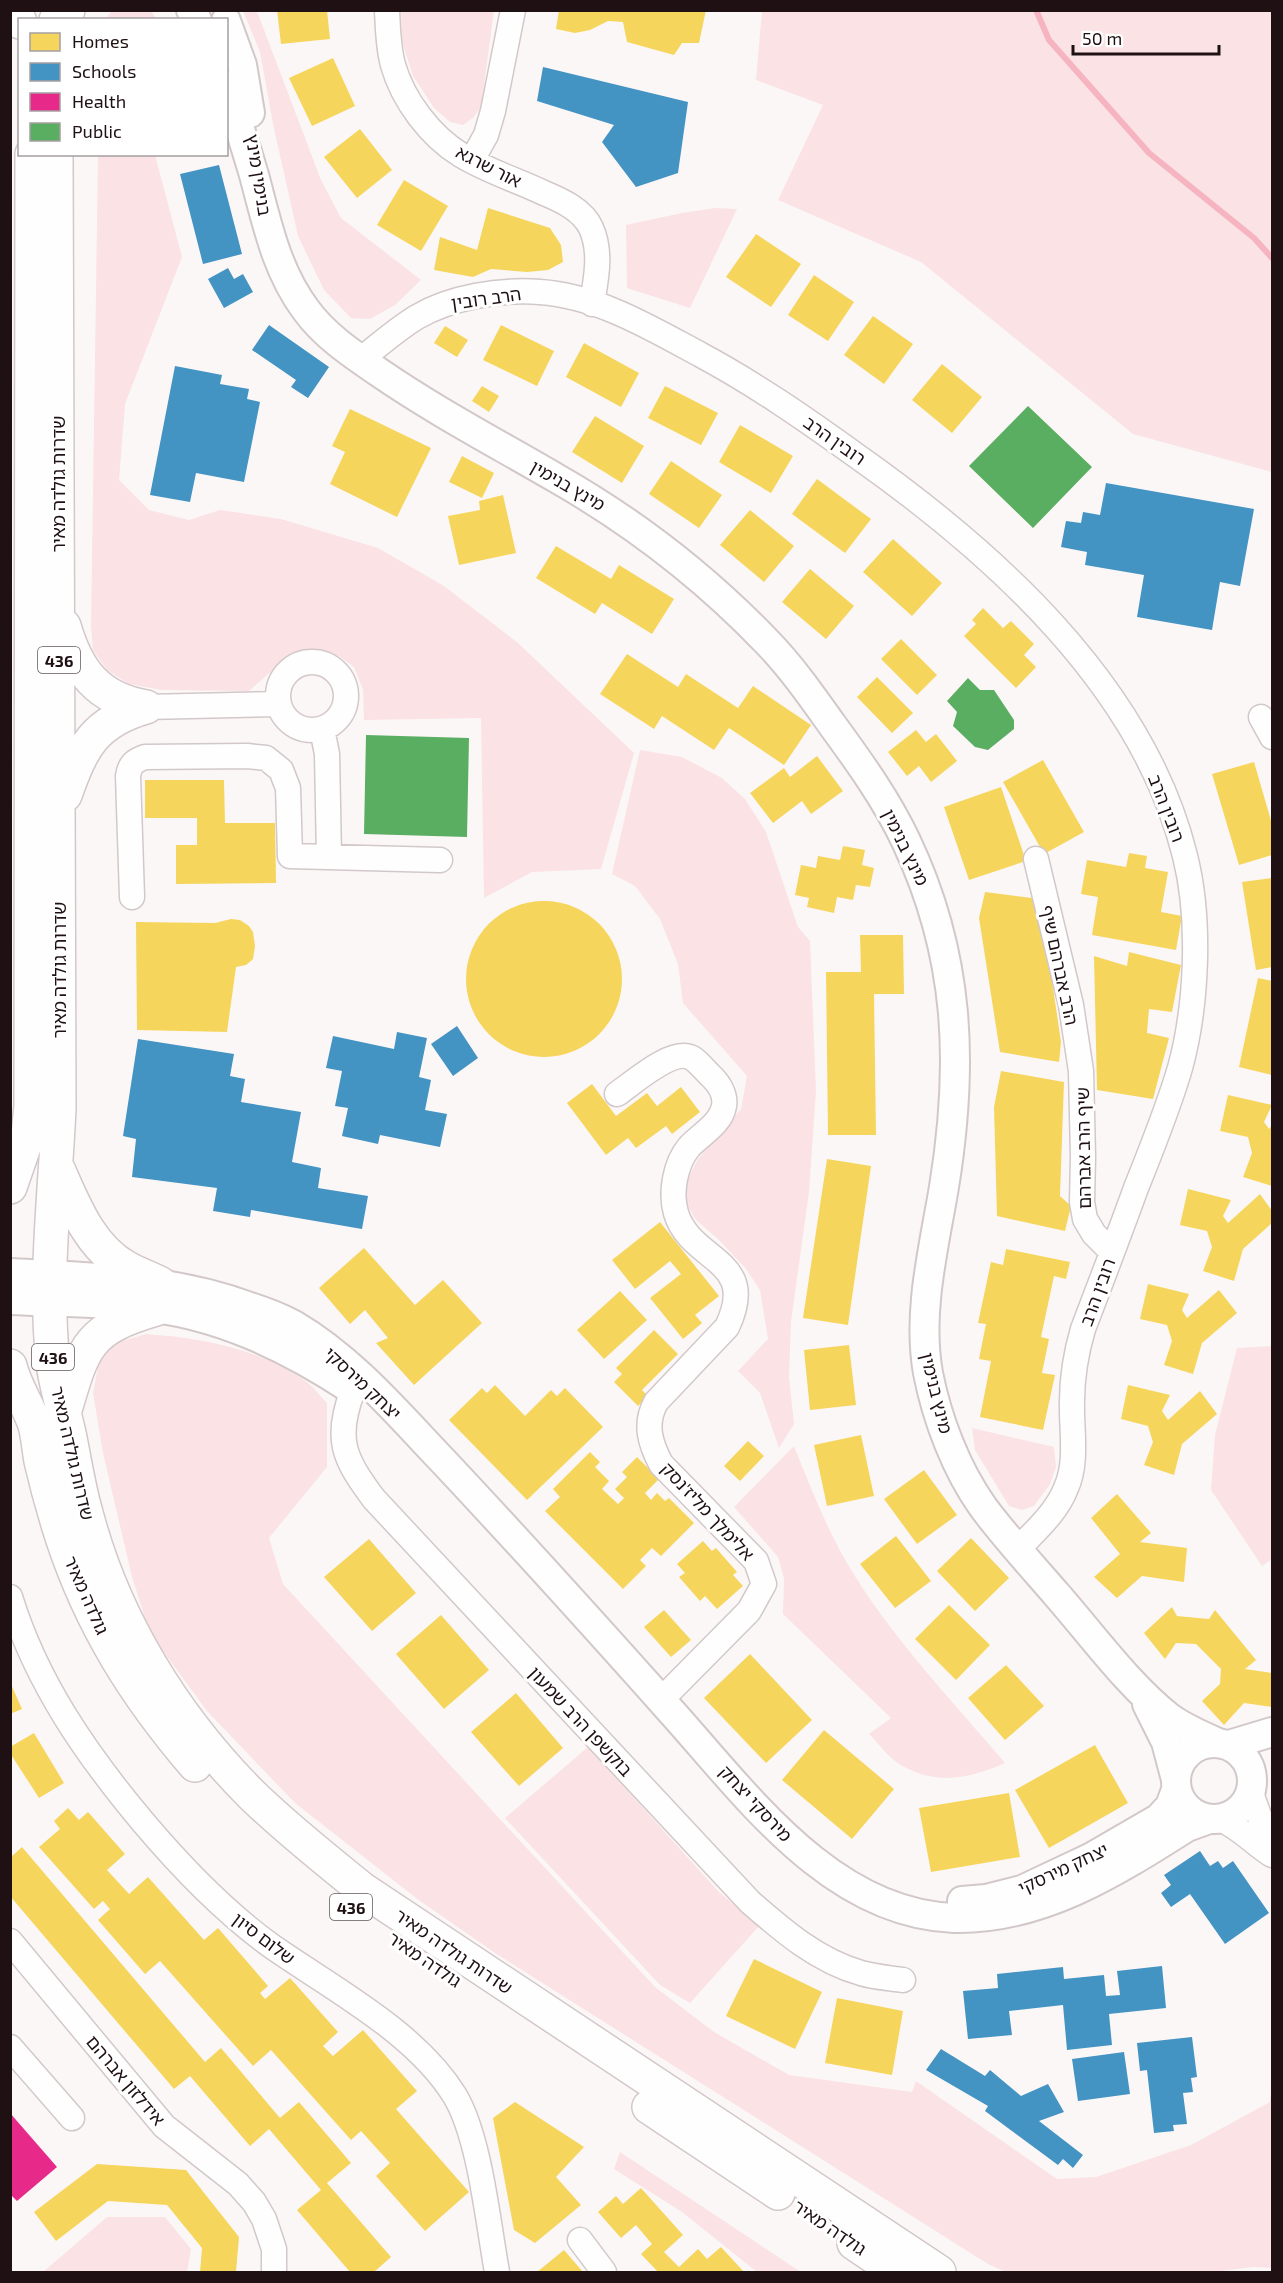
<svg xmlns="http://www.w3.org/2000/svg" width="1283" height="2283" font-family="'Exo 2','Noto Sans Hebrew',sans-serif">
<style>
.green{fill:#fae2e5}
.homes{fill:#f6d55c}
.schools{fill:#4393c3}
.health{fill:#e7298a}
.public{fill:#5aae61}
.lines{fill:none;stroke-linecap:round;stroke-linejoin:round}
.stream{stroke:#f6b4c0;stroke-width:6}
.minor-casing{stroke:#d2c8c9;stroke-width:27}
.tertiary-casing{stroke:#d2c8c9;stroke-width:32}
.primary-casing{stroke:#d2c8c9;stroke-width:36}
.minor{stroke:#fffefe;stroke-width:24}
.tertiary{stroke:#fffefe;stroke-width:28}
.primary{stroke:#fffefe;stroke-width:33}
.labels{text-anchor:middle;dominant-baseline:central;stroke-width:6;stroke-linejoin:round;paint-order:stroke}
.shield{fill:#fff;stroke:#62585a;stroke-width:1.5}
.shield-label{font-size:16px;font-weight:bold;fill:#1e1013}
.street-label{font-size:18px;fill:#1e1013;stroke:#fff}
</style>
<rect width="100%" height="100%" fill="#fcf7f7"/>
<!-- green -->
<path class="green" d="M112,10L151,11L156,18L106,19Z
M243,11H256L258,14L321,180L341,218L421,280L395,305L370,319L351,318L324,290L298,236L273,124L260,52Z
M401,11H494L481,107L473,118L463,125L450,122L434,108L413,76L402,41Z
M762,11H1272V472L1133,434L921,262L778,200L823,105L756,80Z
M98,155H155L182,257L125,404L119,480L149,510L189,520L220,510L281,519L378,548L444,586L518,643L634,753L601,869L532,872L484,898L481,718L364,720L363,690L354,667L339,656L315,649L292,653L249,691L162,690L129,684L107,670L93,650L91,626Z
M715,208L737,209L690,308L627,288L626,225L682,213Z
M640,750L682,757L722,778L745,799L766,832L798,927L810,941L816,1091L809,1192L791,1322L789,1377L794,1424L779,1448L760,1393L738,1371L768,1339L760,1290L746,1269L720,1241L696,1220L687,1205V1180L698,1159L741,1109L747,1076L683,1003L678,964L660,919L635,886L612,874Z
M146,1334C201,1338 258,1348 304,1380C313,1386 320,1396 327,1403V1467L269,1538L283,1584L655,1987L714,2032L789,2075L912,2092L916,2081L1057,2179L1096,2177L1191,2145L1270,2102L1272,2080V2268L1253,2267L1214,2272H1006L988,2264L498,1955L420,1901L295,1803L207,1711L160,1647L146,1621L132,1577L103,1453L93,1393L98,1367L106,1352L122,1341Z
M1272,1346V1559L1262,1566L1211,1490L1215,1435L1237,1348Z
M972,1428L1054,1447L1056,1467L1050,1484L1034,1506L1022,1510L1009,1506L975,1450Z
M794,1446C810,1486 825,1525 847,1563C890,1636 950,1698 1005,1763C968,1779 936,1786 899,1764C888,1757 878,1743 869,1734L891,1718L783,1614L784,1579L778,1557L734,1507Z
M588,1747L718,1891L759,1926L690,2003L660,1985L505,1818Z
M620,2152L801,2272H757L682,2212L614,2169Z
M107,2217H165L191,2249L187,2272H43Z"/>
<!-- homes -->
<path class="homes" d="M277,10H327L330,39L281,44Z
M559,10H706L699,43H682L674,55L627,42L623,22L608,21L590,30L575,33L556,29Z
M333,58L355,106L312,126L289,78Z
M360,129L392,170L357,198L324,157Z
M404,180L448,206L421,251L377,225Z
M488,208L550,228L561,245L563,262L548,270L527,272L491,269L473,277L434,270L440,237L477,250Z
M756,234L801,264L771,307L726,277Z
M814,275L854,302L828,341L788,315Z
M873,316L913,344L884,384L844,355Z
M501,325L554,351L537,386L483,360Z
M445,326L468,340L457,357L434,343Z
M584,343L639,373L621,407L566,377Z
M942,364L982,397L952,433L912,400Z
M482,386L499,396L489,412L472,401Z
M665,386L718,413L701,445L648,418Z
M350,409L431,448L397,517L330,484L345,452L332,446Z
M595,416L644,446L622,483L572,452Z
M740,425L793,456L771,493L719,462Z
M462,456L494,473L482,498L449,482Z
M671,461L722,495L699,528L649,494Z
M817,479L871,519L845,553L792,514Z
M503,495L516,553L459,565L448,516L480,510L479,501Z
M750,510L794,546L764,582L720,545Z
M893,539L942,583L912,616L863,572Z
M556,546L611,579L619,565L674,599L652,634L602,603L595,614L536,578Z
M810,569L854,606L826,639L782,602Z
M983,608L1003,628L1011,621L1034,644L1024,655L1036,667L1016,688L964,636L976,624L972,620Z
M901,639L937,675L917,695L881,659Z
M627,654L678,687L686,674L738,708L753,686L811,725L784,765L729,728L714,750L662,716L654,729L600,694Z
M877,677L913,713L892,733L857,697Z
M916,730L926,742L936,734L957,761L931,782L919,766L907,776L888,752Z
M817,756L843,791L811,814L802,801L773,823L750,793L784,768L790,777Z
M1043,760L1084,832L1044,854L1003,782Z
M1254,762L1272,824V855L1239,865L1212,774Z
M145,780H224L225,823H275L276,883L176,884V845H197V818H145Z
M1001,787L1026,861L969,880L944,807Z
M843,846L865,850L862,865L874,868L870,887L856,885L853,900L837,897L834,913L807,907L809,898L795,895L801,865L816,868L818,856L840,860Z
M1129,853L1147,856L1145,868L1168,872L1161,912L1182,916L1176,950L1092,935L1098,897L1081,894L1087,860L1126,867Z
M1272,878V967L1256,970L1242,882Z
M985,892L1040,899L1061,1042L1059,1062L1000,1052L979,918Z
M466 979a78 78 0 1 1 156 0a78 78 0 1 1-156 0Z
M231,919L240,920L249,926L253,932L255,946L253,959L246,965L236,967L227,1032L137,1030L136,922L215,923Z
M860,935H903L904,994H874L876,1135H828L826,972H861Z
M1129,952L1181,965L1172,1012L1149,1009L1147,1033L1169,1038L1153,1099L1097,1090L1094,956L1127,966Z
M1258,978L1272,981V1075L1239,1067Z
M1001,1071L1064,1082L1060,1196L1071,1206L1065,1231L997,1216L994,1107Z
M592,1084L616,1116L647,1093L657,1106L681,1087L700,1112L672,1134L666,1126L636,1148L628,1138L606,1155L567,1103Z
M1228,1095L1272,1105L1264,1122L1269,1129L1272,1125V1186L1243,1177L1252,1153L1248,1137L1220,1131Z
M827,1159L871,1166L848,1325L803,1318Z
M1188,1189L1231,1200L1223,1216L1228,1223L1260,1194L1272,1211V1223L1243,1249L1234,1281L1203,1271L1212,1247L1207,1231L1180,1225Z
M660,1222L719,1296L695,1315L702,1323L683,1339L650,1298L681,1274L670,1261L635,1289L612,1260Z
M364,1248L415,1305L443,1280L482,1323L414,1385L376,1343L388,1338L365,1310L350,1324L319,1288Z
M1006,1249L1070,1262L1066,1279L1054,1276L1041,1337L1049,1339L1042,1373L1055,1375L1043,1430L980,1417L991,1361L979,1359L986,1324L978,1323L991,1262L1003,1265Z
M1148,1284L1189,1294L1182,1310L1187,1318L1219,1290L1237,1313L1202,1343L1193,1374L1164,1365L1172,1341L1167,1325L1140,1319Z
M620,1291L647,1320L604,1359L577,1330Z
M654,1330L678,1354L642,1390L648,1396L638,1406L614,1382L622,1374L616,1368Z
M849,1345L856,1405L810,1410L804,1350Z
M495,1385L525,1416L551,1390L557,1396L565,1388L603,1427L527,1500L449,1420L482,1388L487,1393Z
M1128,1385L1170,1395L1162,1411L1168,1420L1200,1391L1217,1414L1182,1444L1174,1475L1144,1465L1153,1442L1148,1426L1121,1419Z
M861,1435L874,1496L827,1506L814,1445Z
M748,1441L764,1456L740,1481L724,1466Z
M590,1452L600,1462L595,1467L609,1481L602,1489L618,1504L624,1498L615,1489L627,1477L622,1472L637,1457L659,1479L645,1493L651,1500L657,1493L665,1501L669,1498L694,1523L661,1556L652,1548L640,1560L646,1566L623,1589L545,1511L560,1497L553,1489Z
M924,1470L957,1515L917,1544L884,1499Z
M1117,1494L1151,1533L1140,1542L1187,1548L1184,1582L1142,1576L1117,1598L1094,1577L1120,1554L1091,1518Z
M896,1536L931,1581L895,1608L860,1564Z
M971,1538L1009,1578L975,1611L937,1571Z
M369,1539L416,1593L372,1631L324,1577Z
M703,1541L712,1551L716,1548L737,1572L733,1575L743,1586L717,1609L705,1596L700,1601L679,1577L685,1573L677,1564Z
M949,1605L990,1645L956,1680L915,1639Z
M1172,1607L1177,1616L1209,1619L1215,1610L1256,1660L1245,1669L1272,1673V1707L1244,1703L1224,1725L1202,1701L1220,1684L1221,1669L1196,1644L1176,1643L1165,1659L1144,1633Z
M664,1610L691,1640L671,1657L644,1627Z
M441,1615L489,1670L444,1709L396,1654Z
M750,1654L812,1720L766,1763L704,1698Z
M1006,1665L1044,1706L1005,1740L968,1698Z
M10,1682L22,1709L10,1714Z
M516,1693L563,1748L519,1786L471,1732Z
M824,1730L894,1789L852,1839L782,1780Z
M34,1733L64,1783L39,1798L10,1753V1747Z
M1095,1745L1128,1803L1049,1848L1015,1790Z
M1009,1793L1020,1857L931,1872L919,1808Z
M68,1808L79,1820L88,1812L125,1854L107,1870L129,1894L148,1877L204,1940L218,1928L268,1986L260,1993L265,1999L290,1978L338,2032L323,2046L333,2056L363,2030L417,2091L396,2109L469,2192L425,2231L376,2176L390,2163L361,2131L351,2140L271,2050L253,2066L160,1961L145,1974L98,1920L110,1909L103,1901L94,1909L39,1847L60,1829L54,1821Z
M22,1847L205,2062L221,2048L280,2118L299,2102L351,2163L327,2183L391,2257L374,2272H350L297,2210L321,2190L269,2129L250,2146L190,2076L174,2089L10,1896V1858Z
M754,1959L822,1992L795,2049L726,2016Z
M837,1998L903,2011L892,2075L825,2063Z
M515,2102L584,2147L556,2177L581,2205L535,2243L514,2230L493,2118Z
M97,2164L186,2170L239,2237L236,2272H200L202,2248L167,2205L108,2201L56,2241L34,2212Z
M641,2188L683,2235L664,2252L679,2267L698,2249L707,2259L721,2247L744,2272H658L641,2254L652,2244L636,2225L621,2238L598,2212L616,2196L623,2204Z
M564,2250L583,2272H537Z"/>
<!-- schools -->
<path class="schools" d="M543,67L688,102L678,173L636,187L602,142L614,125L537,101Z
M219,165L242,254L203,264L180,174Z
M228,268L234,279L243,274L253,292L224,308L208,279Z
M269,325L329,367L308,398L291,387L296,380L252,350Z
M175,366L222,375L220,384L249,389L247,399L260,402L244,482L196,473L190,502L150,495Z
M1106,483L1254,509L1240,586L1220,582L1212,630L1137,617L1144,575L1085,565L1087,552L1061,547L1066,521L1081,523L1083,512L1100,515Z
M457,1026L478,1058L453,1076L431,1044Z
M397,1032L427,1038L419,1077L431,1080L425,1110L447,1114L440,1147L380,1135L378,1144L342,1136L348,1108L335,1106L342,1071L326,1068L333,1036L394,1049Z
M138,1039L234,1054L230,1076L245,1079L241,1102L301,1112L292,1162L321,1168L318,1188L368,1196L362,1229L251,1210L250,1217L213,1211L217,1188L132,1177L136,1139L123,1136Z
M1200,1851L1210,1866L1218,1861L1223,1868L1233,1861L1269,1913L1225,1944L1190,1894L1171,1907L1161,1893L1171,1885L1164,1875Z
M1162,1966L1166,2008L1109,2014L1112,2045L1067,2050L1063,2005L1009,2011L1012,2035L968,2039L963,1991L998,1988L997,1974L1063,1967L1064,1979L1104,1975L1106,1996L1120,1995L1117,1971Z
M1192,2037L1197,2077L1191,2078L1193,2092L1183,2093L1187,2124L1173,2125L1174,2131L1154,2133L1147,2070L1140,2071L1137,2043Z
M941,2049L985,2076L990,2070L1021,2096L1048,2084L1064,2112L1039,2121L1083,2155L1073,2168L1063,2159L1058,2165L985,2111L988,2106L926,2070Z
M1124,2052L1130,2094L1078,2101L1072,2059Z"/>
<!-- health -->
<path class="health" d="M10,2113L57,2167L17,2201L10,2194Z"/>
<!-- public -->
<path class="public" d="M1028,406L1092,467L1033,528L969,466Z
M968,678L980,690H994L1014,720V729L988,750L975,747L953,726L957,712L947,701Z
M366,735L469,738L467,837L364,834Z"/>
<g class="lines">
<!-- stream -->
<path class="stream" d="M1036,10L1049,40L1149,153L1254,238L1272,258"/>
<!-- minor casing -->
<g class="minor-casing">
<path id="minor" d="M387,10C388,29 388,47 393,65C403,100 430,136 461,155C487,171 517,180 544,193C561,200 583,210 591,228C602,252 596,279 592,304
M472,160L486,135L493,111L513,10
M360,360C378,346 397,329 417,317C451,297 500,289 540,292C598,296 651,328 701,355C755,384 804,418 854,454C992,551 1143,685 1185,856C1201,919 1197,1006 1180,1068C1168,1109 1152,1148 1136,1188C1119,1235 1101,1282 1083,1329C1076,1353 1072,1376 1072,1401C1071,1429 1078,1462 1066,1488C1057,1512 1035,1531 1018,1549
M278 696a34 34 0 1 1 68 0a34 34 0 1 1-68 0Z
M146,707L278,704
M1261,717L1272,737
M322,729L327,754L329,857
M1036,859L1071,1005L1081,1071L1083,1157L1082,1202L1085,1219L1094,1234L1112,1252
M132,897L128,776C130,764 134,761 145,757L247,756L266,758L281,770L288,788L290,856L440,860
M617,1094C633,1083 673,1047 692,1058C699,1062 706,1072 712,1077C719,1084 726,1095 724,1106C721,1124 700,1135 689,1147C675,1164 670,1193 676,1213C691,1263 760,1258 727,1327L656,1402C644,1424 650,1443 661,1464L756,1561L764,1584L749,1611L661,1700
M353,1390C334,1439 344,1459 374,1499L750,1902C783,1931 818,1961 861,1973C874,1977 889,1978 903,1980
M10,1597C36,1682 86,1754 143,1822C181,1867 222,1910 270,1945C331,1988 416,2032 455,2096C480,2138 488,2223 497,2272
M1251,1793L1260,1818L1272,1832
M1220,1819C1240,1827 1254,1844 1272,1855
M10,1941L164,2126L238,2184L254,2202L264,2219L274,2249V2272
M10,2047L72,2118
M580,2240L604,2272"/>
</g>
<!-- tertiary casing -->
<g class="tertiary-casing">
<path id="tertiary" d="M191,10L197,20
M226,21L242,65L250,113
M226,86C236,115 245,145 254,175C267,223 276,270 306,310C324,335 352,354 377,371C435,411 496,443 556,478C635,523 706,578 769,644C793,669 813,698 833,726C860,763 886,799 906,841C960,955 964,1064 944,1187C934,1247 917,1312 928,1373C937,1419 956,1469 983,1507C1006,1538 1032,1566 1057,1595C1092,1635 1128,1685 1170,1718C1184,1728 1200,1735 1216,1742
M10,1273C91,1277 171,1278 247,1306C263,1311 279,1317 294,1325C352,1359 398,1414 444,1462C520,1543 595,1626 669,1709C745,1793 830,1914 954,1918C1041,1920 1116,1872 1187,1827L1209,1819
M10,1300C53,1302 97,1302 139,1306C217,1313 287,1347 351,1389
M1147,1704L1166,1742L1175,1776
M1176 1781a38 38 0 1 1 76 0a38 38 0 1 1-76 0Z
M1229,1745L1272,1732
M962,1901L986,1899L1022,1890L1090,1858L1159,1818L1170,1806L1176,1790"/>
</g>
<!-- primary casing -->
<g class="primary-casing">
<path id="primary" d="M15,10L20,22
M56,20L68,10
M56,154L59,1109C55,1193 44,1279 53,1363C56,1388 65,1413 70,1438C75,1463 79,1489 86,1513C114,1620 175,1718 252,1795C287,1829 325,1859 362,1889L939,2272
M64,626C77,671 98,699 146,707
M65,795C82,747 94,722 146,707
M58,1169C74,1205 90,1248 127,1268C137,1274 150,1278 161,1284
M10,1187L28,1135L31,1106L32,154
M10,1366C15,1387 28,1405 35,1425C38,1437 39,1450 41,1461C47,1487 54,1512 62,1537C91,1625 135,1695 195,1765
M65,1410C84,1345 88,1329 156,1309
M649,2107L778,2193
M854,2243L897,2272"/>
</g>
<!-- minor -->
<use href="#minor" class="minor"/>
<!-- tertiary -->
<use href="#tertiary" class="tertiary"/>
<!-- primary -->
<use href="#primary" class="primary"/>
</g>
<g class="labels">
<!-- shield labels -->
<g class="shield">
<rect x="38" y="647" width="42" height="26" rx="4.5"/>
<rect x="32" y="1344" width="42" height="26" rx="4.5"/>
<rect x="330" y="1894" width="42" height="26" rx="4.5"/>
</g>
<g class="shield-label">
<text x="59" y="660">436</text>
<text x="53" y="1357">436</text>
<text x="351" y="1907">436</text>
</g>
<!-- street labels -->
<g class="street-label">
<text transform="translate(489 166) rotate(27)">אור שרגא</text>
<text transform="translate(259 175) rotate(81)">בנימין מינץ</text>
<text transform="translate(486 298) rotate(-8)">הרב רובין</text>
<text transform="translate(835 440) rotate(35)">רובין הרב</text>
<text transform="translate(58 484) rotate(-90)">שדרות גולדה מאיר</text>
<text transform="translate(568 485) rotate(30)">מינץ בנימין</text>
<text transform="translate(1167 808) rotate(69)">רובין הרב</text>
<text transform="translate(906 847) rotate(64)">מינץ בנימין</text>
<text transform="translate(1060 965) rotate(78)">הרב אברהם שיף</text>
<text transform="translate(59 970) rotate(-90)">שדרות גולדה מאיר</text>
<text transform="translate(1083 1148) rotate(-91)">שיף הרב אברהם</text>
<text transform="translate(1097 1292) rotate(-70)">רובין הרב</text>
<text transform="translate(363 1383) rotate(43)">יצחק מירסקי</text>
<text transform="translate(937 1393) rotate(76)">מינץ בנימין</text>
<text transform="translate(73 1453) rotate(77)">שדרות גולדה מאיר</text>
<text transform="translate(708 1511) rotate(47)">אלימלך מליז'נסק</text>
<text transform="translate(87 1595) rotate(66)">גולדה מאיר</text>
<text transform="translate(581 1721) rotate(47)">בוקשפן הרב שמעון</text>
<text transform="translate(756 1803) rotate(47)">מירסקי יצחק</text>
<text transform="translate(1063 1868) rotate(-25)">יצחק מירסקי</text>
<text transform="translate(264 1938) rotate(37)">שלום סיון</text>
<text transform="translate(454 1951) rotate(34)">שדרות גולדה מאיר</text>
<text transform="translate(425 1959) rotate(34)">גולדה מאיר</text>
<text transform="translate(126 2080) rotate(50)">אידלזון אברהם</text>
<text transform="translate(830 2227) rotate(34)">גולדה מאיר</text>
</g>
</g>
<!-- border -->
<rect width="1283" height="2283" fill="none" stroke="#1e1013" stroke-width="24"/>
<!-- legend -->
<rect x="18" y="18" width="210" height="138" fill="#ffffff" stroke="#a59fa1" stroke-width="1.5"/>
<rect x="30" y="33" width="30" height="18" fill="#f6d55c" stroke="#a59fa1" stroke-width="1.5"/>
<text x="72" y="48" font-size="18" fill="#1e1013">Homes</text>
<rect x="30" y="63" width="30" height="18" fill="#4393c3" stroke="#a59fa1" stroke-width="1.5"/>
<text x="72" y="78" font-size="18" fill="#1e1013">Schools</text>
<rect x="30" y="93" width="30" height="18" fill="#e7298a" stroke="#a59fa1" stroke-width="1.5"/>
<text x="72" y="108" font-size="18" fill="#1e1013">Health</text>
<rect x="30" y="123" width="30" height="18" fill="#5aae61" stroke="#a59fa1" stroke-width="1.5"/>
<text x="72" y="138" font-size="18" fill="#1e1013">Public</text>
<!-- scale -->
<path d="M1073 45v9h146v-9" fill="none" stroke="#1e1013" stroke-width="3"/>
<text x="1082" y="45" font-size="18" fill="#1e1013" stroke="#ffffff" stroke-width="4.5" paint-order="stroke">50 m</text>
</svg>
